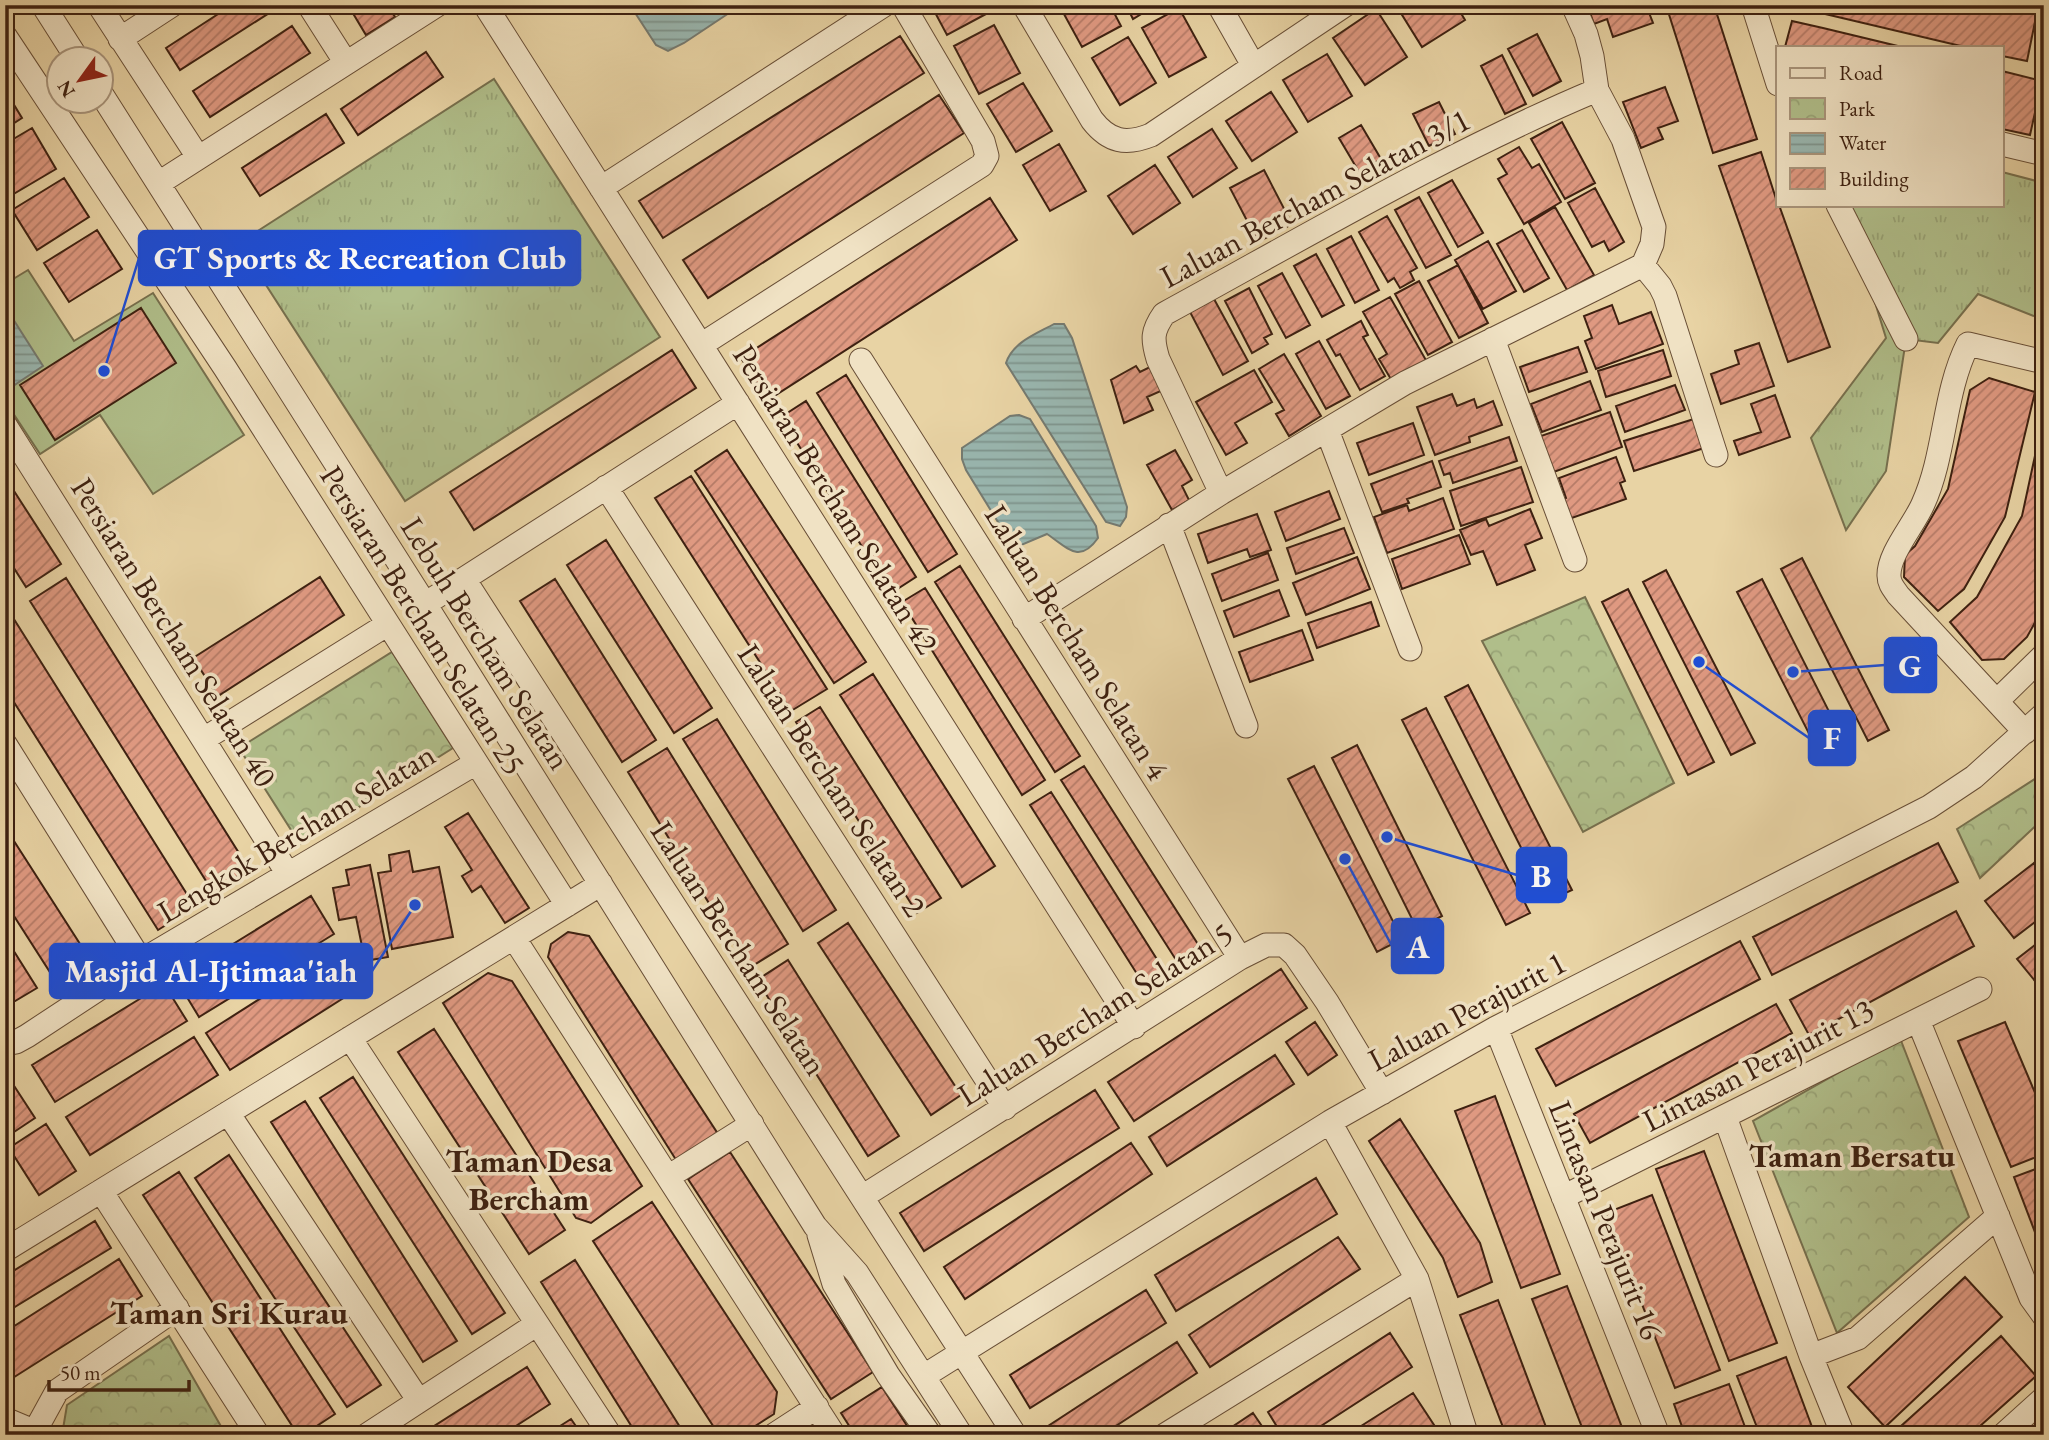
<svg xmlns="http://www.w3.org/2000/svg" width="2049" height="1440" font-family="'EB Garamond',serif">
<style>
.grass{fill:url(#grass-tufts);stroke:#77704e;stroke-width:2}
.park{fill:url(#park-crowns);stroke:#77704e;stroke-width:2}
.pitch{fill:#b0be8a;stroke:#77704e;stroke-width:2}
.water{fill:url(#water-rules);stroke:#757a70;stroke-width:2}
.building{fill:url(#building-hatch);stroke:#3e2111;stroke-width:2}
.lines{fill:none;stroke-linecap:round;stroke-linejoin:round}
.minor-casing{stroke:#684e36;stroke-width:25}
.minor{stroke:#f0e2c4;stroke-width:23}
.labels{text-anchor:middle;dominant-baseline:central;stroke-width:7;stroke-linejoin:round;paint-order:stroke}
.street-label{font-size:32px;fill:#3e2111;stroke:#f0e2c4}
.neighbourhood-label{font-size:33px;font-weight:bold;fill:#3e2111;stroke:#f0e2c4}
.leader{fill:none;stroke:#1d4ed8;stroke-width:2.5}
.callout-dot{fill:#1d4ed8;stroke:#f0e2c4;stroke-width:2.5}
.callout{fill:#1d4ed8;stroke:#1d4ed8;stroke-width:2.5}
.callout-label{font-size:33px;text-anchor:middle;font-weight:bold;fill:#fff}
</style>
<defs>
<pattern id="grass-tufts" width="24" height="20" patternUnits="userSpaceOnUse" patternTransform="scale(1.75)"><rect width="24" height="20" fill="#b0be8a"/><path d="M3 7l-1-3M5 7V3M7 7l1-3M15 17l-1-3M17 17v-4M19 17l1-3" fill="none" stroke="#98a376"/></pattern>
<pattern id="park-crowns" width="20" height="18" patternUnits="userSpaceOnUse" patternTransform="scale(1.75)"><rect width="20" height="18" fill="#b0be8a"/><path d="M2 6a3 3 0 1 1 6 0M12 15a3 3 0 1 1 6 0" fill="none" stroke="#98a376"/></pattern>
<pattern id="water-rules" width="6" height="5" patternUnits="userSpaceOnUse" patternTransform="scale(1.75)"><rect width="6" height="5" fill="#99b6af"/><path d="M0 2.5h6" fill="none" stroke="#7e948d"/></pattern>
<pattern id="building-hatch" width="6" height="6" patternUnits="userSpaceOnUse" patternTransform="scale(1.75)"><rect width="6" height="6" fill="#df9981"/><path d="M-1 1l2-2M0 6l6-6M5 7l2-2" fill="none" stroke="#b67c68"/></pattern>
</defs>
<rect width="100%" height="100%" fill="#e8d3a4"/>
<filter id="stains"><feTurbulence type="fractalNoise" baseFrequency=".00286" numOctaves="4"/><feColorMatrix values="0 0 0 0 .2 0 0 0 0 .09 0 0 0 0 .02 0 0 0 .5 -.17"/></filter>
<radialGradient id="worn" r=".72"><stop offset=".6" stop-color="#630" stop-opacity="0"/><stop offset="1" stop-color="#630" stop-opacity=".3"/></radialGradient>
<!-- grass -->
<path class="grass" d="M494,79L660,337L405,501L239,243Z
M2002,172L2044,183V320L1978,294L1938,343L1906,339L1886,471L1846,530L1811,438L1886,338L1845,205H2002Z"/>
<!-- park -->
<path class="park" d="M1585,597L1674,783L1583,832L1482,641Z
M392,652L453,748L300,844L239,748Z
M2044,773V818L1980,878L1957,829Z
M1900,1038L1969,1217L1837,1333L1753,1121Z
M169,1336L226,1435H73L63,1429L67,1405Z"/>
<!-- pitch -->
<path class="pitch" d="M28,270L74,341L153,293L244,435L153,494L100,415L40,454L5,401V284Z"/>
<!-- water -->
<path class="water" d="M630,5H741L684,43L668,51L656,45Z
M6,308L43,366L10,388L5,380Z
M1054,324H1064L1072,338L1127,507L1126,517L1120,526L1106,522L1006,363C1013,342 1036,334 1054,324Z
M1019,415L1030,419L1096,526L1098,538C1079,565 1067,547 1047,534L1019,546L1009,540L966,470L962,459V448L1010,416Z"/>
<!-- building -->
<path class="building" d="M232,5H276L277,8L180,70L166,48Z
M348,5H388L395,17L366,35Z
M931,5H981L986,14L947,35Z
M1059,5H1110L1121,26L1082,47Z
M1126,5H1156L1133,19Z
M1407,5H1456L1465,20L1422,47L1399,10Z
M1601,5H1646L1653,23L1613,37L1607,19L1594,24L1589,10Z
M1666,5H1714L1757,139L1713,153Z
M1787,5H2006L2037,12L2027,61L2002,56V47H1965Z
M1179,8L1206,57L1169,77L1142,28Z
M1376,9L1407,57L1365,85L1333,38Z
M1792,21L1823,28L1902,47H1785Z
M994,25L1020,73L979,94L954,46Z
M292,26L310,53L210,117L193,91Z
M1537,34L1561,81L1533,96L1508,49Z
M900,36L924,73L663,238L639,201Z
M1128,37L1156,83L1120,105L1092,58Z
M426,52L443,77L358,135L341,109Z
M1327,54L1352,96L1308,122L1283,80Z
M1502,55L1526,104L1505,114L1481,66Z
M2002,71L2042,81L2030,135L2002,129Z
M1023,83L1052,131L1016,152L987,104Z
M1665,87L1678,121L1658,128L1663,139L1641,148L1623,102Z
M5,90L22,118L5,129Z
M1271,92L1297,132L1252,161L1226,121Z
M939,95L964,133L708,298L683,260Z
M1439,102L1455,134L1429,146L1413,114Z
M326,114L344,143L260,196L242,168Z
M1562,122L1595,183L1565,199L1531,139Z
M1361,125L1381,159L1359,172L1339,138Z
M32,128L56,169L5,199V144Z
M1212,129L1237,168L1193,197L1168,157Z
M1059,144L1086,191L1050,211L1023,165Z
M1519,147L1532,168L1539,164L1561,202L1524,224L1498,179L1507,174L1498,159Z
M1761,152L1778,205H1779L1830,347L1788,362L1719,166Z
M1155,165L1180,203L1133,234L1108,196Z
M1264,170L1292,224L1258,242L1230,188Z
M64,178L89,217L37,250L12,210Z
M1452,180L1483,233L1458,247L1428,193Z
M1595,188L1624,242L1609,251L1604,241L1592,247L1568,203Z
M1419,197L1451,255L1426,268L1395,210Z
M990,198L1017,240L768,400L741,358Z
M1555,207L1594,275L1567,290L1529,223Z
M1387,216L1417,268L1410,272L1414,280L1400,288L1394,278L1388,282L1359,232Z
M97,230L122,269L69,302L44,263Z
M1522,230L1549,278L1524,292L1497,244Z
M1351,236L1379,290L1355,303L1327,249Z
M1488,241L1516,291L1483,309L1455,260Z
M1316,254L1344,305L1322,317L1294,266Z
M1458,265L1488,323L1459,338L1428,281Z
M1282,273L1310,325L1286,338L1258,286Z
M1419,281L1452,342L1428,355L1395,294Z
M1249,288L1272,334L1264,338L1268,344L1252,353L1225,301Z
M1390,297L1427,362L1392,381L1379,359L1387,354L1363,312Z
M1214,299L1248,361L1223,375L1190,312Z
M1612,305L1619,324L1651,312L1663,344L1596,369L1585,341L1592,338L1584,316Z
M141,308L176,363L55,440L20,385Z
M1361,321L1368,335L1363,337L1385,376L1360,390L1340,354L1336,356L1327,340Z
M1319,341L1350,396L1326,409L1296,354Z
M1759,343L1774,386L1721,404L1711,374L1739,364L1735,351Z
M1578,347L1587,372L1529,392L1520,367Z
M672,350L696,388L474,530L450,492Z
M1663,350L1671,376L1606,397L1598,371Z
M1284,354L1321,416L1289,436L1276,414L1284,410L1259,369Z
M1136,366L1140,372L1152,366L1163,390L1147,397L1153,410L1124,423L1111,380Z
M1254,370L1272,402L1235,423L1247,443L1226,455L1196,402Z
M846,375L957,554L928,572L817,393Z
M1989,378L2035,392L2005,517L1964,589L1938,611L1904,577L1905,555L1915,546L1948,489L1970,390Z
M1590,381L1601,410L1542,432L1531,404Z
M1675,385L1685,410L1625,432L1616,406Z
M1452,394L1457,406L1474,399L1477,408L1493,401L1502,425L1469,437L1470,442L1435,455L1417,407Z
M1775,395L1790,437L1739,455L1734,441L1761,432L1751,404Z
M806,401L916,577L891,593L781,417Z
M1610,412L1622,447L1551,473L1538,437Z
M2044,414V606L2027,637L2004,659L1982,660L1950,622L1977,597L2022,516Z
M1697,418L1707,447L1634,471L1624,441Z
M1413,423L1424,455L1369,475L1357,443Z
M1509,437L1517,461L1453,483L1450,473L1444,475L1439,461Z
M727,450L866,662L834,683L695,471Z
M1175,450L1192,480L1182,486L1189,500L1172,510L1147,465Z
M1616,457L1625,481L1620,483L1626,499L1566,520L1559,501L1566,498L1559,478Z
M1432,461L1441,487L1407,499L1409,503L1382,512L1371,484Z
M1521,467L1533,502L1461,526L1450,491Z
M691,476L827,689L791,711L655,498Z
M5,477L61,564L26,587L5,554Z
M1329,491L1340,519L1286,541L1275,512Z
M1443,498L1454,529L1387,553L1374,517L1407,505L1409,511Z
M1530,509L1542,538L1525,545L1535,570L1497,585L1483,551L1471,555L1460,530L1486,519L1489,526Z
M1257,514L1271,550L1250,557L1247,549L1208,563L1198,534Z
M1344,528L1354,553L1296,574L1287,548Z
M1459,535L1470,564L1402,589L1392,559Z
M606,540L712,708L674,733L567,565Z
M1268,553L1278,580L1222,601L1212,574Z
M1357,557L1370,589L1306,615L1293,583Z
M1802,558L1889,730L1868,741L1781,569Z
M960,566L1080,756L1055,772L935,582Z
M1666,570L1755,743L1731,755L1643,582Z
M320,577L344,615L218,696L193,658Z
M66,578L249,869L213,892L30,601Z
M555,579L656,740L622,762L520,601Z
M1762,579L1849,751L1824,763L1737,592Z
M925,588L1045,780L1022,795L902,602Z
M1628,589L1714,762L1688,775L1602,602Z
M1279,590L1289,616L1234,637L1224,611Z
M1371,602L1379,626L1317,648L1308,623Z
M12,616L195,907L158,930L5,688V620Z
M1302,630L1313,660L1250,682L1239,652Z
M873,674L995,866L962,887L840,695Z
M1468,685L1572,890L1548,901L1445,697Z
M820,707L941,898L917,913L796,722Z
M1426,708L1530,913L1506,925L1402,720Z
M717,719L836,910L803,931L683,739Z
M1357,745L1442,916L1417,929L1332,758Z
M667,748L788,944L749,968L628,772Z
M1084,766L1201,949L1178,963L1061,780Z
M1314,766L1402,939L1377,952L1288,779Z
M1051,792L1165,972L1144,985L1030,805Z
M468,813L529,908L505,923L481,886L472,892L462,876L472,870L445,827Z
M5,827L89,958L55,980L5,902Z
M1938,843L1958,882L1772,975L1753,937Z
M409,851L413,872L439,867L453,937L392,949L378,873L391,871L389,855Z
M2034,863L2044,876V915L2014,938L1985,901Z
M370,865L388,957L365,961L356,917L339,920L333,888L349,885L346,870Z
M311,896L334,934L199,1017L176,979Z
M1956,911L1974,946L1809,1035L1790,1000Z
M848,923L961,1095L931,1115L818,943Z
M568,932L589,936L720,1137L678,1163L548,957L551,944Z
M5,937L37,988L5,1007Z
M2044,938V992L2017,959Z
M1740,941L1760,979L1556,1086L1536,1049Z
M340,948L364,985L230,1070L206,1033Z
M788,960L899,1136L868,1156L757,980Z
M1281,969L1307,1008L1134,1121L1108,1082Z
M488,973L512,981L642,1186L591,1223L576,1218L443,1003Z
M164,984L187,1021L55,1102L32,1065Z
M1776,1004L1792,1033L1590,1143L1574,1114Z
M1315,1022L1337,1055L1308,1075L1286,1042Z
M2005,1022L2044,1114V1154L2011,1167L1958,1041Z
M434,1029L565,1230L529,1254L398,1052Z
M194,1037L218,1075L90,1155L66,1117Z
M1275,1055L1294,1084L1167,1166L1149,1137Z
M7,1075L35,1118L5,1138V1076Z
M353,1077L505,1313L472,1334L320,1098Z
M1095,1090L1119,1128L924,1251L900,1213Z
M1495,1096L1560,1274L1521,1288L1455,1111Z
M305,1101L457,1341L423,1362L271,1122Z
M1400,1119L1480,1243L1492,1282L1458,1297L1443,1258L1369,1141Z
M46,1124L76,1171L39,1195L9,1148Z
M1131,1143L1152,1174L965,1299L944,1267Z
M1704,1151L1777,1343L1729,1361L1656,1169Z
M730,1152L873,1372L831,1399L688,1179Z
M229,1155L381,1385L347,1407L195,1178Z
M2044,1166V1256L2014,1177Z
M179,1172L335,1414L303,1435H298L143,1195Z
M1316,1178L1337,1214L1176,1311L1155,1275Z
M1652,1195L1720,1370L1675,1388L1606,1213Z
M652,1202L777,1392L774,1414L741,1435H719L593,1241Z
M95,1221L111,1248L5,1313V1276Z
M1338,1237L1360,1269L1210,1367L1189,1335Z
M119,1259L142,1296L8,1381L5,1377V1332Z
M575,1260L685,1435H637L541,1282Z
M1965,1277L2002,1317L1885,1427L1848,1387Z
M1567,1286L1625,1435H1585L1532,1299Z
M1146,1290L1166,1323L1030,1408L1010,1375Z
M1498,1300L1549,1435H1506L1460,1315Z
M1390,1333L1412,1367L1307,1435H1282L1268,1412Z
M2001,1336L2036,1376L1970,1435H1891Z
M1177,1342L1197,1373L1102,1435H1046L1042,1430Z
M1786,1357L1815,1435H1760L1737,1376Z
M527,1367L550,1404L502,1435H420Z
M1729,1384L1748,1435H1685L1674,1404Z
M882,1387L913,1435H855L841,1413Z
M1413,1393L1438,1431L1432,1435H1347Z
M1253,1413L1268,1435H1220Z
M571,1419L582,1435H546Z"/>
<g class="lines">
<!-- minor casing -->
<g class="minor-casing">
<path id="minor" d="M43,5L78,60
M99,5L198,157
M309,5L346,63
M485,5L1134,1027
M1024,5L1092,120C1109,142 1126,145 1151,135L1345,5
M1219,5L1253,65
M1573,5L1586,34L1592,56L1597,90L1623,139L1654,227L1652,244L1643,265L1660,286L1665,296L1716,455
M1753,5L1778,84
M5,36L225,368L567,905
M120,39L172,5
M102,95L425,604L815,1226L857,1273L961,1435
M2002,144L2044,154
M159,183L437,5
M601,188L884,5
M1838,205L1906,339
M1493,339L1575,560
M701,345L982,165L987,156L983,141L903,5
M861,360L1240,958
M5,425L288,874
M1327,430L1410,649
M606,487L1005,1108
M1221,493L1158,359C1152,339 1152,331 1164,314C1307,236 1447,153 1597,90
M1169,525L1246,726
M464,579L1015,1435
M425,604L738,403
M1024,619L1221,493L1405,383L1643,265
M1997,701L2044,655
M2025,732L1898,595C1894,589 1889,584 1889,576C1888,554 1914,525 1923,504C1946,453 1943,394 1968,344L2044,362
M204,739L388,624
M5,744L141,961
M514,938L834,1435
M1918,1020L2031,1298L2044,1316
M1496,1028L1658,1435
M350,1038L610,1435
M5,1044L16,1042L27,1036L141,961L476,763
M228,1113L419,1401
M1725,1117L1811,1356L1843,1435
M1330,1122L1417,1279L1465,1430L1463,1435
M668,1177L752,1124
M101,1191L258,1435
M862,1197L1240,958L1266,945H1284L1295,955L1327,1002L1382,1093
M1563,1197L1980,989
M819,1235L834,1284L888,1375L930,1435
M5,1250L601,884
M1811,1356L1858,1338L1998,1216
M924,1376L1330,1122L1496,1028L1929,807L1974,777L2044,714
M5,1419L43,1435
M35,1431L57,1391L177,1308
M367,1435L537,1324
M774,1435L817,1407
M1165,1435L1417,1279
M2003,1435L2044,1398"/>
</g>
<!-- minor -->
<use href="#minor" class="minor"/>
</g>
<g class="labels">
<!-- street labels -->
<g class="street-label">
<text transform="translate(1315 198) rotate(-28)">Laluan Bercham Selatan 3/1</text>
<text transform="translate(836 499) rotate(58)">Persiaran Bercham Selatan 42</text>
<text transform="translate(423 620) rotate(58)">Persiaran Bercham Selatan 25</text>
<text transform="translate(174 632) rotate(58)">Persiaran Bercham Selatan 40</text>
<text transform="translate(1077 642) rotate(58)">Laluan Bercham Selatan 4</text>
<text transform="translate(486 643) rotate(58)">Lebuh Bercham Selatan</text>
<text transform="translate(832 780) rotate(57)">Laluan Bercham Selatan 2</text>
<text transform="translate(296 833) rotate(-31)">Lengkok Bercham Selatan</text>
<text transform="translate(739 948) rotate(57)">Laluan Bercham Selatan</text>
<text transform="translate(1467 1011) rotate(-28)">Laluan Perajurit 1</text>
<text transform="translate(1095 1014) rotate(-32)">Laluan Bercham Selatan 5</text>
<text transform="translate(1758 1065) rotate(-27)">Lintasan Perajurit 13</text>
<text transform="translate(1606 1220) rotate(68)">Lintasan Perajurit 16</text>
</g>
<!-- neighbourhood labels -->
<g class="neighbourhood-label">
<text x="1852" y="1155">Taman Bersatu</text>
<text x="529" y="1160">Taman Desa<tspan x="529" dy="38">Bercham</tspan></text>
<text x="229" y="1312">Taman Sri Kurau</text>
</g>
</g>
<!-- callouts -->
<path class="leader" d="M104 371L139 258M1793 672L1885 665M1699 662L1809 738M1387 837L1517 875M1345 859L1392 946M415 905L372 971"/>
<g class="callout-dot">
<circle cx="104" cy="371" r="7"/>
<circle cx="1793" cy="672" r="7"/>
<circle cx="1699" cy="662" r="7"/>
<circle cx="1387" cy="837" r="7"/>
<circle cx="1345" cy="859" r="7"/>
<circle cx="415" cy="905" r="7"/>
</g>
<g class="callout">
<rect x="139" y="231" width="441" height="54" rx="7"/>
<rect x="1885" y="638" width="51" height="54" rx="7"/>
<rect x="1809" y="711" width="46" height="54" rx="7"/>
<rect x="1517" y="848" width="49" height="54" rx="7"/>
<rect x="1392" y="919" width="51" height="54" rx="7"/>
<rect x="50" y="944" width="322" height="54" rx="7"/>
</g>
<g class="callout-label">
<text x="360" y="269">GT Sports &amp; Recreation Club</text>
<text x="1910" y="677">G</text>
<text x="1832" y="749">F</text>
<text x="1541" y="887">B</text>
<text x="1418" y="958">A</text>
<text x="211" y="982">Masjid Al-Ijtimaa'iah</text>
</g>
<!-- margin -->
<rect width="2049" height="1440" fill="none" stroke="#e8d3a4" stroke-width="28"/>
<rect x="7" y="7" width="2035" height="1426" fill="none" stroke="#3e2111" stroke-width="3.5"/>
<rect x="14" y="14" width="2021" height="1412" fill="none" stroke="#3e2111" stroke-width="2"/>
<!-- legend -->
<rect x="1776" y="46" width="228" height="161" fill="#f0e2c4" stroke="#a9957c" stroke-width="2"/>
<rect x="1790" y="68" width="35" height="10" fill="#f0e2c4" stroke="#a9957c" stroke-width="2"/>
<text x="1839" y="80" font-size="21" fill="#3e2111">Road</text>
<rect x="1790" y="98" width="35" height="21" fill="url(#park-crowns)" stroke="#a9957c" stroke-width="2"/>
<text x="1839" y="116" font-size="21" fill="#3e2111">Park</text>
<rect x="1790" y="133" width="35" height="21" fill="url(#water-rules)" stroke="#a9957c" stroke-width="2"/>
<text x="1839" y="150" font-size="21" fill="#3e2111">Water</text>
<rect x="1790" y="168" width="35" height="21" fill="url(#building-hatch)" stroke="#a9957c" stroke-width="2"/>
<text x="1839" y="186" font-size="21" fill="#3e2111">Building</text>
<!-- north arrow -->
<g transform="translate(80 80) rotate(237)"><circle r="33" fill="#f0e2c4" stroke="#a9957c" stroke-width="2"/>
<path d="M0-5L12 26L0 18L-12 26Z" fill="#8f2418"/>
<text y="-10" font-size="19" font-weight="bold" text-anchor="middle" fill="#3e2111">N</text>
</g>
<!-- scale -->
<path d="M49 1380v10h140v-10" fill="none" stroke="#3e2111" stroke-width="3.5"/>
<text x="60" y="1380" font-size="21" fill="#3e2111" stroke="#f0e2c4" stroke-width="5" paint-order="stroke">50 m</text>
<rect width="100%" height="100%" filter="url(#stains)"/>
<rect width="100%" height="100%" fill="url(#worn)"/>
</svg>
